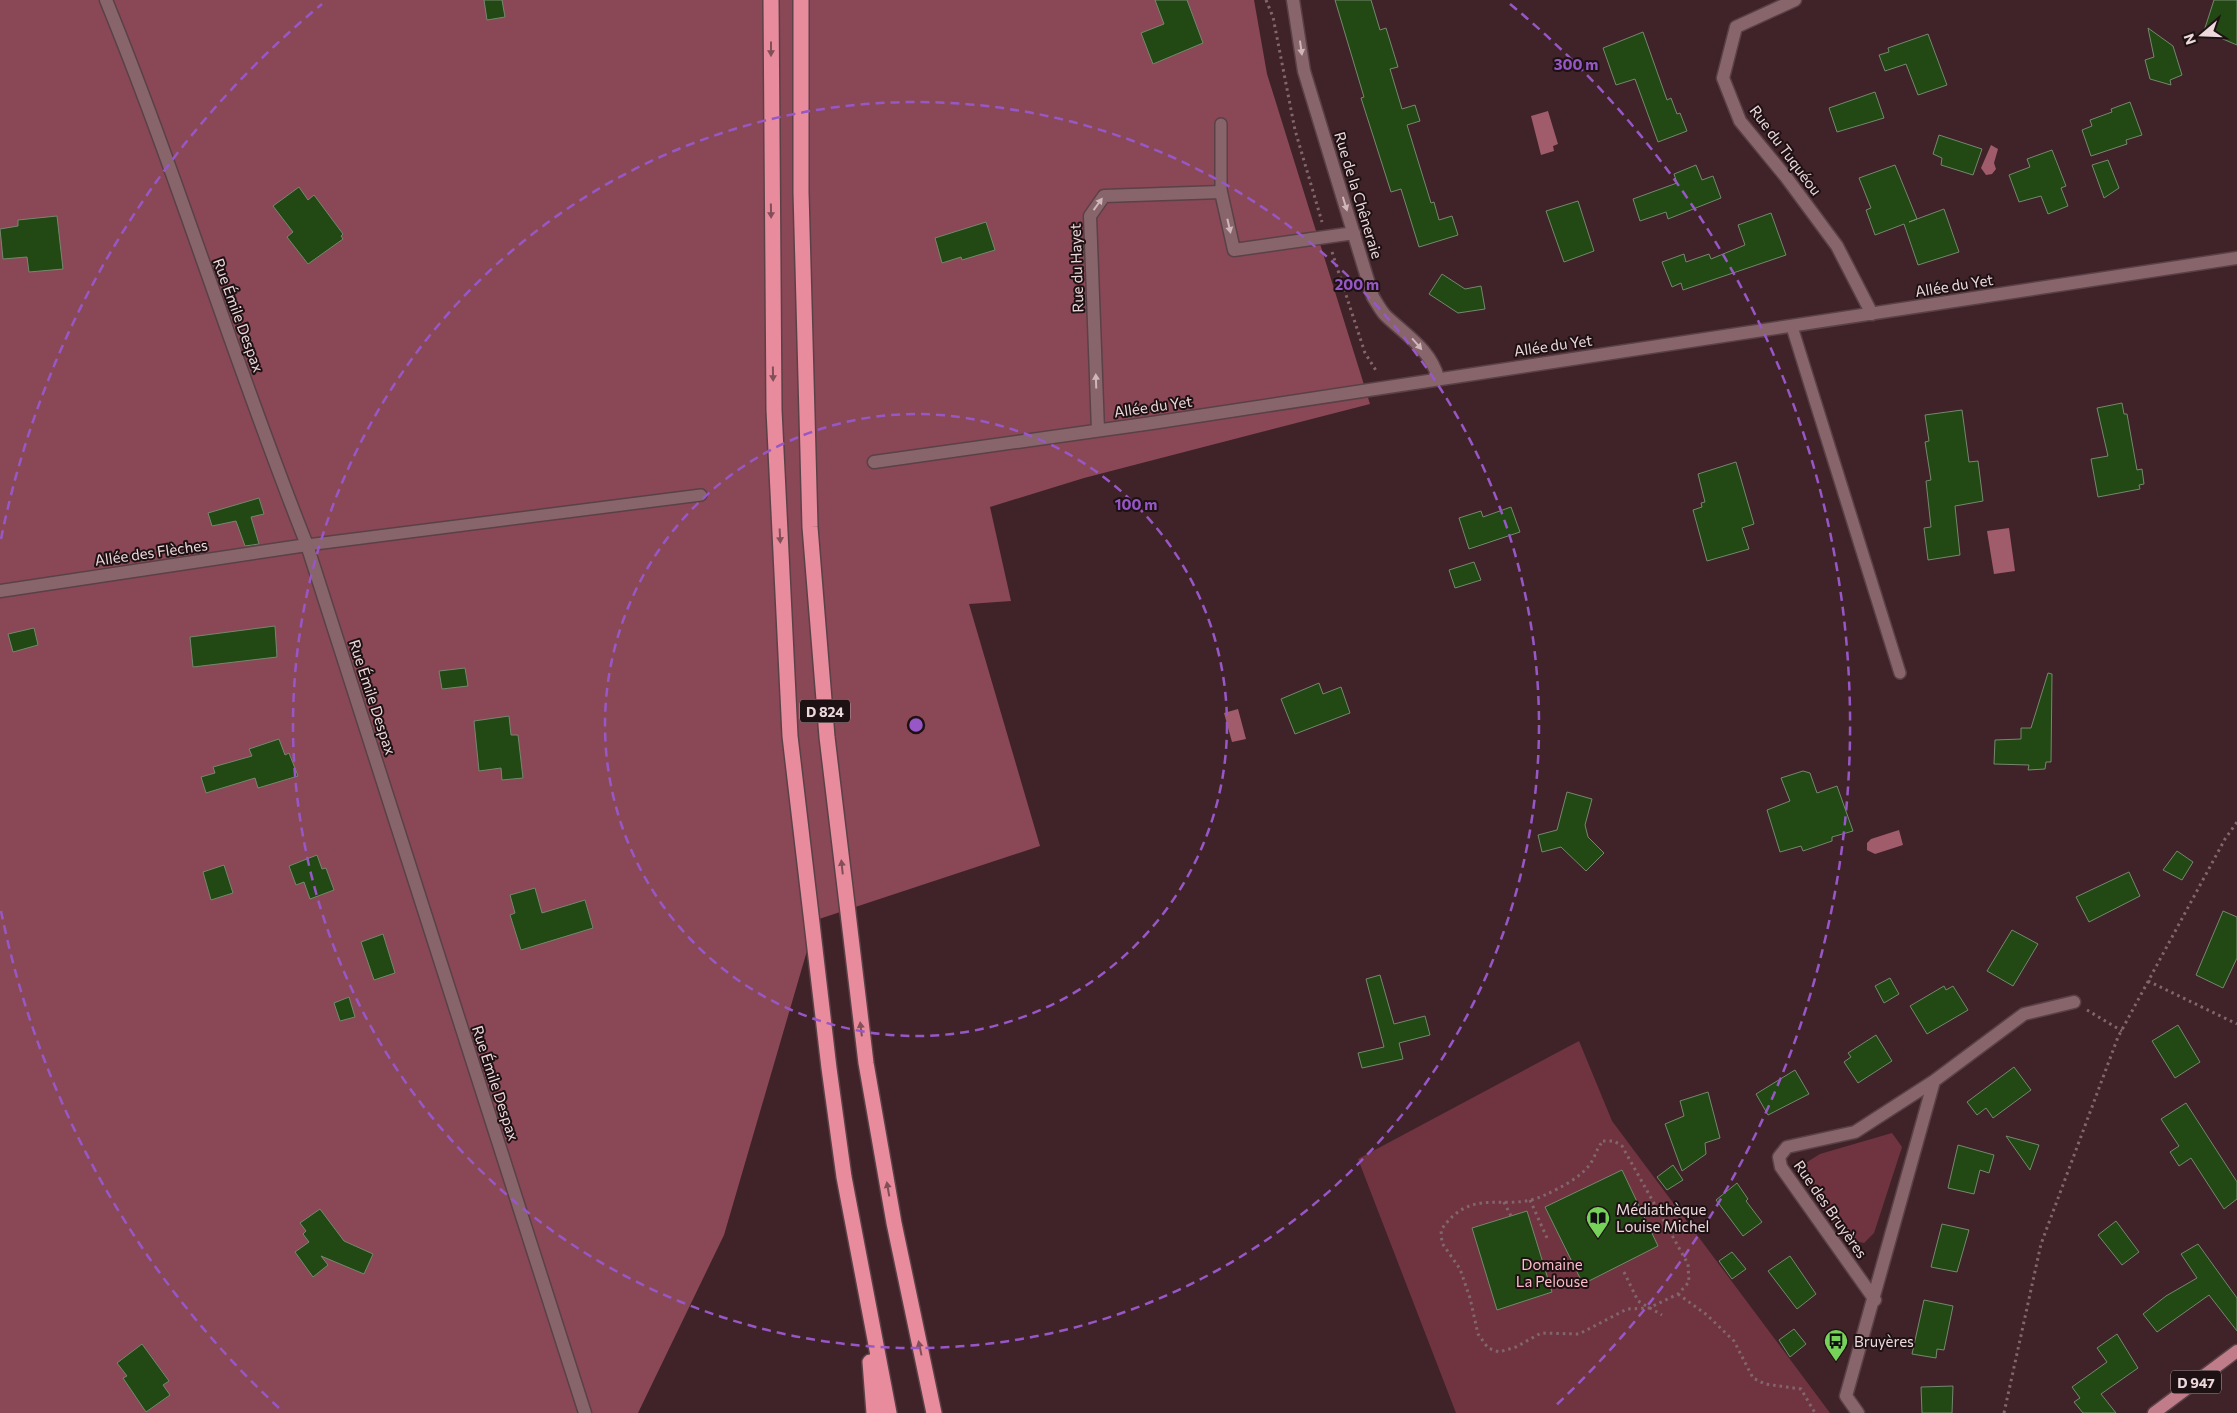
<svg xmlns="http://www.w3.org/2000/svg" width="2237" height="1413" font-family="Commissioner,sans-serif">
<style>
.green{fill:#703441}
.forest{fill:#8a4856}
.water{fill:#a05c6a}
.building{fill:#224814;stroke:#74886e}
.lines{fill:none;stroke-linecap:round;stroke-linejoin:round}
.lane-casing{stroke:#5a4147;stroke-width:14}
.street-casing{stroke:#5a4147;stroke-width:15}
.primary-casing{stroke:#5a4147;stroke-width:15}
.highway-casing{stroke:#5a4147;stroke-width:18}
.path{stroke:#81676c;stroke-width:3;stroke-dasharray:2.5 4;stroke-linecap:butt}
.lane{stroke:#88656b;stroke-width:11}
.street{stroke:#88656b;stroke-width:12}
.primary{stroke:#c17c89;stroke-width:12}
.highway{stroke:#e78b9d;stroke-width:15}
.oneway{fill:#cfb6ba}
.oneway2{fill:#824e58}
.ring{fill:none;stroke:#9857c6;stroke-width:2.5;stroke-dasharray:9 6}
.labels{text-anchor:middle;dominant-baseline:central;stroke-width:4;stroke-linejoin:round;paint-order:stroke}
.shield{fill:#1e1114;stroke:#af9da0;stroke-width:1}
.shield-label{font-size:14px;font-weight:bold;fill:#edd9dc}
.street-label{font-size:15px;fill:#edd9dc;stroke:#1e1114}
.poi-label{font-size:15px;fill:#edd9dc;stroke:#1e1114;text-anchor:start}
.park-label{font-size:15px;fill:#fbbdc7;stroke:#1e1114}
.centre{fill:#9857c6;stroke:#1e1114;stroke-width:2.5}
.ring-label{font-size:15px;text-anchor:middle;font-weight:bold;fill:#9857c6;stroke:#1e1114;stroke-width:4;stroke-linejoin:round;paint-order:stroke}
</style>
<rect width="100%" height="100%" fill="#402329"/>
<!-- green -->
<path class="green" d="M1579,1041L1612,1121L1830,1413H1456L1358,1159Z
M1892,1133L1902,1147L1874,1233L1864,1243C1836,1239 1809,1191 1799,1167L1820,1154Z"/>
<!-- forest -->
<path class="forest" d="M0,0H1254L1267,74L1370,404L1084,478L990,507L1011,601L969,604L1040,846L816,920L724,1235L638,1413H0Z"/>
<!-- water -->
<path class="water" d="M1548,111L1558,144L1553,146L1554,151L1541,155L1531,116Z
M1991,145L1998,149L1994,163L1996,169L1992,174L1986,175L1981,168Z
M2009,528L2015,571L1994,574L1987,531Z
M1238,709L1246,739L1232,742L1224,713Z
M1899,830L1903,845L1875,854L1867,850V843L1871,839Z"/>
<!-- building -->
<path class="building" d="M484,0H502L505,17L487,20Z
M1155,0H1187L1203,43L1153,64L1141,33L1164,24Z
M1335,0H1371L1380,30L1386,28L1398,67L1390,69L1402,109L1415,105L1420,121L1407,125L1431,203L1434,202L1439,220L1452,216L1458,235L1419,247L1401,189L1391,192L1361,98L1364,97Z
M2214,0H2237V45L2204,31Z
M2148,28L2173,46L2182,75L2170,80L2171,85L2150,79L2145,60L2154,57Z
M1643,32L1667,100L1671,98L1677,114L1680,113L1687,131L1658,142L1635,79L1616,85L1603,48Z
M1928,34L1947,85L1918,95L1906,64L1885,71L1879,55L1889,52L1888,48Z
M1875,92L1884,118L1837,132L1829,108Z
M2130,102L2142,135L2126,140L2127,144L2091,156L2082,130L2092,126L2090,120L2112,112L2111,109Z
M1939,135L1982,149L1973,175L1941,165L1942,158L1933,154Z
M2052,150L2066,186L2061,188L2068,206L2048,214L2041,196L2019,202L2009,175L2030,167L2027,159Z
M2108,160L2119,188L2104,198L2092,165Z
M1696,165L1702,180L1713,176L1721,198L1668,219L1666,212L1640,221L1633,199L1677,183L1674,174Z
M1895,165L1917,219L1909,222L1944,209L1959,252L1918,265L1904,224L1875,235L1866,210L1871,208L1859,178Z
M299,187L308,200L314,195L343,234L341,236L343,239L308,264L287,237L293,232L273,206Z
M1578,201L1594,251L1564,262L1546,211Z
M1771,213L1786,255L1683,290L1681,283L1672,287L1662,262L1684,254L1686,262L1709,254L1711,259L1745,245L1738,225Z
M57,216L63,269L29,272L27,257L3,259L0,229L18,226V220Z
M986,222L995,250L962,260L961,257L942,263L935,238Z
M1442,274L1465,289L1481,286L1485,309L1458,313L1429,294Z
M2122,403L2124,414H2127L2137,470L2142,469L2144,484L2139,485L2140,489L2098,497L2091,459L2108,456L2097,408Z
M1962,410L1969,462L1978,461L1983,501L1955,506L1960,555L1928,560L1924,528L1931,527L1926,481L1931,480L1925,442L1929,441L1925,415Z
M1736,462L1754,524L1742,528L1749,549L1707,561L1693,510L1702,507L1701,503L1705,502L1698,474Z
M259,498L264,514L251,517L259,544L245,546L236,521L212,526L208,513Z
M1511,507L1520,532L1469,549L1459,518L1481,511L1483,517Z
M1474,562L1481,580L1455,588L1449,570Z
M275,626L277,657L193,667L190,637Z
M34,628L38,645L13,652L8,634Z
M465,668L468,686L442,689L439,671Z
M2048,673L2052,674L2051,762H2046L2045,769L2028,770L2029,765L1994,764L1995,740L2021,739V728H2031Z
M1319,683L1323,694L1341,687L1350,713L1295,734L1281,699Z
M509,716L511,735H518L523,778L502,780L501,768L479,771L474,721Z
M279,739L285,755L289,753L298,776L258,788L255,778L206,793L201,777L215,773L213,767L252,756L249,749Z
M1803,771L1810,773L1817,793L1837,786L1853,831L1832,837V841L1803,851L1801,846L1780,852L1767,810L1790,801L1781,778Z
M1567,792L1592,799L1585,825L1588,837L1604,853L1586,871L1561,847L1542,852L1538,835L1557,830Z
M2177,851L2193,862L2182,880L2163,870Z
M317,855L322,869L326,868L334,890L310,899L304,882L296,885L289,866Z
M224,865L233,893L211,900L203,872Z
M2129,872L2140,896L2089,922L2076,897Z
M535,888L542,913L585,900L593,928L521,950L510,915L515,913L510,895Z
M2223,911L2237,917V958L2223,988L2196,975Z
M2012,930L2038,944L2013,986L1987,971Z
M383,934L395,973L374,980L361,942Z
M1380,975L1394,1024L1425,1016L1430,1035L1399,1043L1403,1059L1362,1068L1358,1053L1384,1047L1366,979Z
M1890,978L1899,994L1884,1003L1875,986Z
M1944,986L1946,990L1953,986L1968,1010L1927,1034L1910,1006Z
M349,997L355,1017L340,1021L334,1003Z
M2178,1025L2200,1062L2175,1078L2152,1041Z
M1876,1035L1892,1061L1858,1083L1844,1062L1851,1057L1848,1053Z
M2014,1067L2031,1090L1993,1118L1986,1108L1977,1115L1967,1102Z
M1795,1070L1809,1094L1768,1115L1756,1094Z
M1708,1092L1720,1138L1705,1143L1706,1154L1682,1171L1665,1124L1684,1116L1680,1101Z
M2186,1103L2237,1182V1199L2224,1209L2191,1158L2179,1166L2170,1152L2179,1146L2161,1119Z
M2006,1136L2039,1145L2030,1170Z
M1958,1145L1994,1155L1989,1173L1980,1170L1974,1194L1948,1188Z
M1673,1165L1683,1180L1667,1190L1657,1177Z
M1622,1170L1658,1246L1583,1284L1545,1207Z
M1737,1183L1748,1199L1746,1201L1762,1222L1743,1236L1716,1200Z
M320,1209L344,1241L373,1254L364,1274L321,1256L328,1265L313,1277L295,1252L309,1242L303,1234L306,1231L300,1223Z
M1527,1211L1552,1292L1497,1310L1472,1228Z
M2116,1221L2139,1252L2122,1265L2098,1235Z
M1942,1224L1969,1230L1957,1272L1931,1267Z
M2198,1244L2237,1298V1331L2209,1295L2157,1332L2143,1314L2166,1296L2197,1278L2181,1254Z
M1732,1252L1746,1269L1732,1279L1719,1261Z
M1790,1256L1816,1294L1797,1309L1768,1271Z
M1924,1300L1953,1306L1944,1350L1937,1349L1936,1358L1912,1354Z
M1794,1329L1806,1344L1790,1357L1779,1340Z
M2117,1334L2138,1368L2101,1394L2116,1413H2083L2074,1402L2080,1398L2072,1387L2107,1362L2097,1348Z
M142,1344L169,1381L163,1385L170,1395L146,1412L123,1378L127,1376L117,1363Z
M1953,1386L1952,1413H1922L1921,1387Z"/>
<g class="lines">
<!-- lane casing -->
<g class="lane-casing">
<path id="lane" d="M1221,124V192
M1792,327L1900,673
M307,545L701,495"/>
</g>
<!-- street casing -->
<g class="street-casing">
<path id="street" d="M106,0C179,179 235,365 307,545L585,1413
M1293,0L1304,71L1373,297C1377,303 1381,311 1386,316C1406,335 1431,350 1438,378
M1795,0L1736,27L1723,78L1740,121L1786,177L1837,246L1872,314
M1098,430L1090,216L1104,196L1221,192L1234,250L1354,233
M874,462L1152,423L2237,258
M0,591L307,545
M1875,1300L1781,1167L1779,1157L1787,1147L1855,1132L1934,1081L2024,1014L2074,1002
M1858,1413L1846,1396L1934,1081"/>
</g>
<!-- primary casing -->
<g class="primary-casing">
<path id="primary" d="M2154,1413L2237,1351"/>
</g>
<!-- highway casing -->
<g class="highway-casing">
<path id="highway" d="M771,0L774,410L790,736L829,1068L844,1177L889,1413
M801,0V192L810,527L827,737L866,1063L894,1223L934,1413
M870,1362L874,1413"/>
</g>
<!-- path -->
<path class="path" d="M1266,0L1273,17L1295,130L1322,222
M1332,252L1365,353L1377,372
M2148,981L2237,1024
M2087,1010L2122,1031
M1603,1141H1614L1622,1146L1688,1264L1689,1282L1678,1294L1649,1308L1627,1309L1579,1334L1541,1333L1516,1347L1499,1352L1488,1348L1478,1334L1470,1298L1460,1269L1442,1243L1441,1230C1473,1184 1505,1214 1545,1195C1560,1188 1584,1176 1592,1161C1596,1154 1597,1148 1603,1141Z
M1530,1200L1547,1238
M1504,1202L1511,1216
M1624,1272L1638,1301L1662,1315
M1678,1294L1707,1315L1734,1341L1753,1378L1765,1384L1801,1389L1815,1413
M2004,1413L2041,1244L2118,1037L2225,839L2237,822"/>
<!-- lane -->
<use href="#lane" class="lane"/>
<!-- street -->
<use href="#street" class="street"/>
<!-- primary -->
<use href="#primary" class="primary"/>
<!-- highway -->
<use href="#highway" class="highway"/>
</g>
<!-- one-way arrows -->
<defs><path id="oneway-solid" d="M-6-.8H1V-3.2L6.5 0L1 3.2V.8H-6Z" transform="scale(1.25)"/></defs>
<g class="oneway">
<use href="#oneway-solid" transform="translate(1301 48) rotate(82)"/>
<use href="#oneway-solid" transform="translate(1098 204) rotate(-54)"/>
<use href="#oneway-solid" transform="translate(1345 204) rotate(73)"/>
<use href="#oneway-solid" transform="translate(1229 226) rotate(77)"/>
<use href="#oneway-solid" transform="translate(1417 344) rotate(49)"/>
<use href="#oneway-solid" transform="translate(1096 381) rotate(-92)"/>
</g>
<g class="oneway2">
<use href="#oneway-solid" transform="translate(771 49) rotate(90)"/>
<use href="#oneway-solid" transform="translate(771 211) rotate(89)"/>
<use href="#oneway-solid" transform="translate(773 374) rotate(89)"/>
<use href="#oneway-solid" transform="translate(780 536) rotate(87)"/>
<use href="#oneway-solid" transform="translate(842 867) rotate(-96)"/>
<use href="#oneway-solid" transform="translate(861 1029) rotate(-97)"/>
<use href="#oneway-solid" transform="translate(888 1189) rotate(-100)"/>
<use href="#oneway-solid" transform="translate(920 1348) rotate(-102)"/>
</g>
<!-- distance rings -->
<g class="ring">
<circle cx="916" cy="725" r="311"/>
<circle cx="916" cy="725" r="623"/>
<path d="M279 1408A934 934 0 0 1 1 911M1 539A934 934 0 0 1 322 4M1510 4A934 934 0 0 1 1553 1408"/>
</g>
<!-- icons -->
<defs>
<g id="library-pin" transform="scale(1.25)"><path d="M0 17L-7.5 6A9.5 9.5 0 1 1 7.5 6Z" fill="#77d259" stroke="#1e1114"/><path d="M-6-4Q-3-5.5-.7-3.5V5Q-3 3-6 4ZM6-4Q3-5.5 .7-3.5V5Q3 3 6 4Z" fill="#111"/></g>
<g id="bus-pin" transform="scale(1.25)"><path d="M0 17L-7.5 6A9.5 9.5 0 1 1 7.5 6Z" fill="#77d259" stroke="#1e1114"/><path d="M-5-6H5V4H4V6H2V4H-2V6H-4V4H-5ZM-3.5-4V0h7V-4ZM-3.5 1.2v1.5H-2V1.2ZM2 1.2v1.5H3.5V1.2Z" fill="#111"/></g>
</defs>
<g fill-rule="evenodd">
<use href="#library-pin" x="1598" y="1218"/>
<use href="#bus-pin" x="1836" y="1341"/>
</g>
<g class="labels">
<!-- shield labels -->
<g class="shield">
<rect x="800" y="699.5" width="50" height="23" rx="4"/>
<rect x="2171" y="1370.5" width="50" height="23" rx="4"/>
</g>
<g class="shield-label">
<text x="825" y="711">D 824</text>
<text x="2196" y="1382">D 947</text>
</g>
<!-- street labels -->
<g class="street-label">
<text transform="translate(1786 150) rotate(53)">Rue du Tuquéou</text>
<text transform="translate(1359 195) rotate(73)">Rue de la Chêneraie</text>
<text transform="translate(1076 268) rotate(-92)">Rue du Hayet</text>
<text transform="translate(1954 285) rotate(-9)">Allée du Yet</text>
<text transform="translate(239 315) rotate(70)">Rue Émile Despax</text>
<text transform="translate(1553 345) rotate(-8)">Allée du Yet</text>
<text transform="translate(1153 406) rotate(-8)">Allée du Yet</text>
<text transform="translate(151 552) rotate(-8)">Allée des Flèches</text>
<text transform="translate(373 697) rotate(72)">Rue Émile Despax</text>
<text transform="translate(496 1083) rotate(72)">Rue Émile Despax</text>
<text transform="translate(1831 1209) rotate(55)">Rue des Bruyères</text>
</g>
<!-- poi labels -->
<g class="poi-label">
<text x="1616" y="1209">Médiathèque<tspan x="1616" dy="17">Louise Michel</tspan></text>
<text x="1854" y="1341">Bruyères</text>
</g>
<!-- park labels -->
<g class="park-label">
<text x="1552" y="1264">Domaine<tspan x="1552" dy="17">La Pelouse</tspan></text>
</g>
</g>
<circle cx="916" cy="725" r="8" class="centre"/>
<g class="ring-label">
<text x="1576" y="70">300 m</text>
<text x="1357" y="290">200 m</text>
<text x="1136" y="510">100 m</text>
</g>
<!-- north arrow -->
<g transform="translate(2202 35) rotate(251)" stroke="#1e1114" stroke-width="4" paint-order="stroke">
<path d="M0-4L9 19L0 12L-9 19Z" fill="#edd9dc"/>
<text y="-8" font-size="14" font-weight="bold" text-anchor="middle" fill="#edd9dc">N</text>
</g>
</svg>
